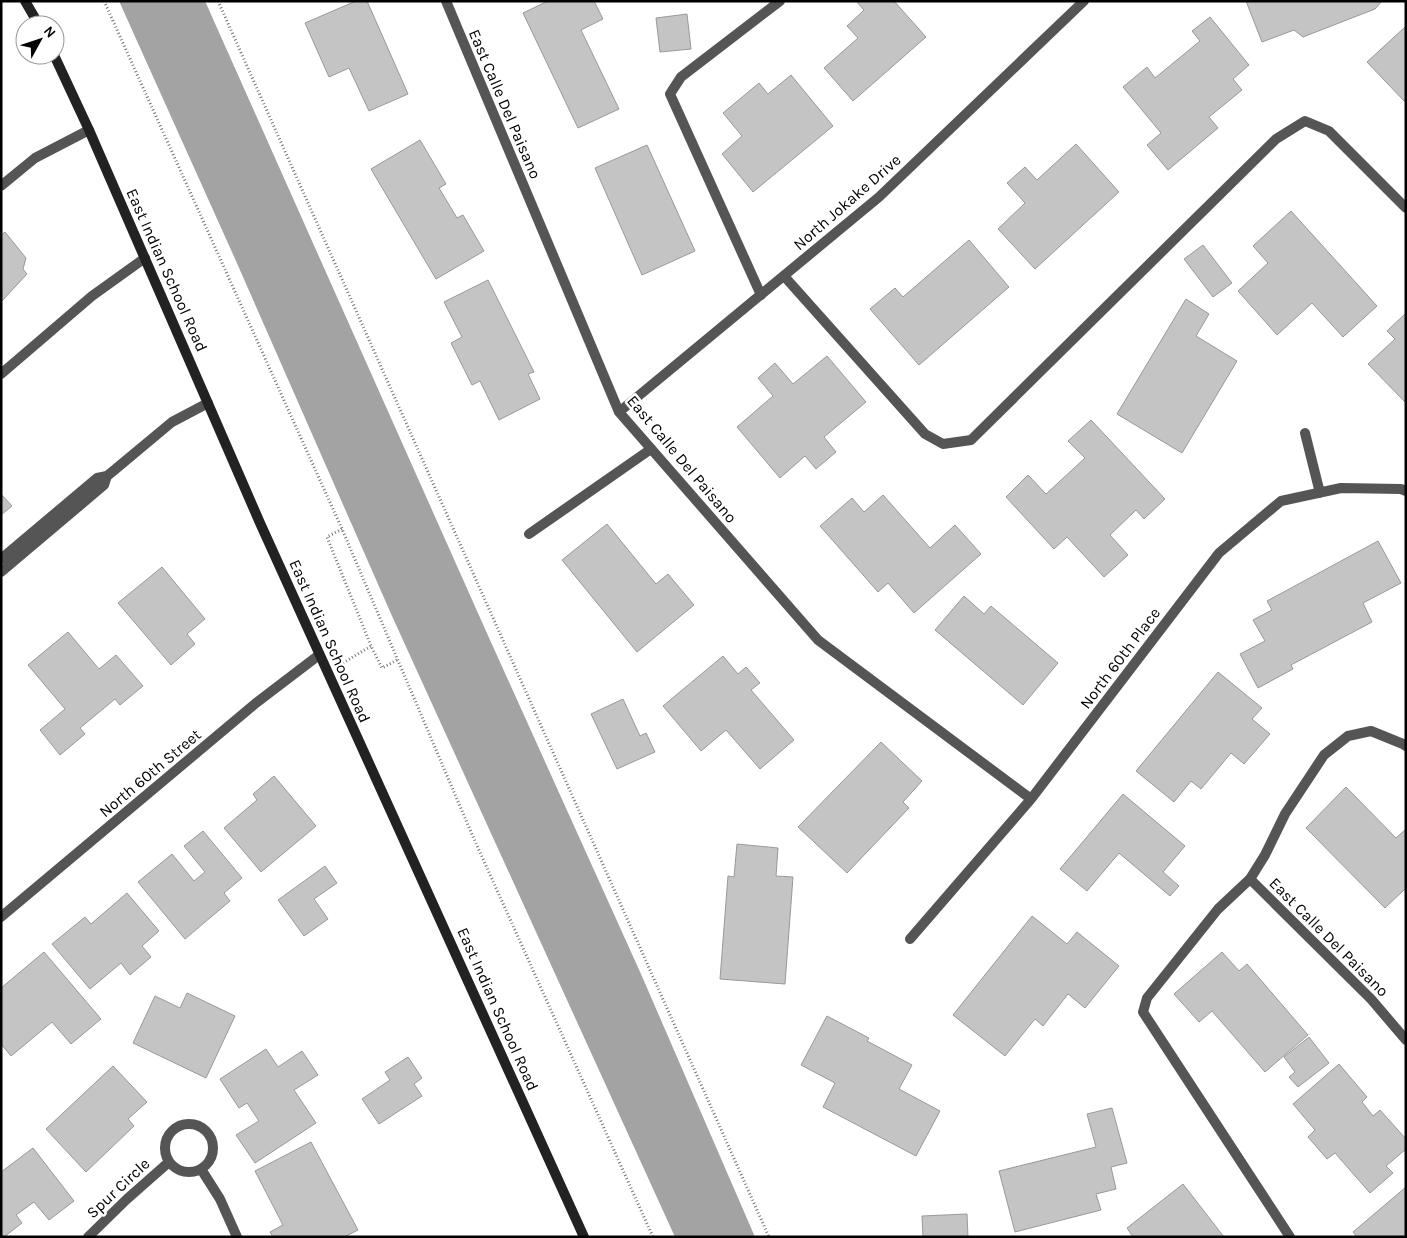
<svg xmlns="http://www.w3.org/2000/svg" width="1407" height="1238" font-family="Karla,sans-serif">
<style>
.water{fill:#a3a3a3}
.building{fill:#c4c4c4;stroke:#999}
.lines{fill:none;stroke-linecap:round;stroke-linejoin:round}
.path{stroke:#777;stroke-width:3;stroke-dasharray:1 2.5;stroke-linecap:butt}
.lane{stroke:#555;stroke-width:10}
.street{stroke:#555;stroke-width:10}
.secondary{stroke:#222;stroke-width:10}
.labels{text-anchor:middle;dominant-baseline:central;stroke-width:5;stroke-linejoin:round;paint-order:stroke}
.street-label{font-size:16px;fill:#000;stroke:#fff}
</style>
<rect width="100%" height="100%" fill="#fff"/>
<!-- water -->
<path class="water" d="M119,1H205L490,640L641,974L755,1237H675L392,616L236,261Z"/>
<!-- building -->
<path class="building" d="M356,1H367L408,94L369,111L349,68L329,77L305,23Z
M548,1H594L603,19L581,30L619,109L578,128L523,13Z
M856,1H894L926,37L853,101L824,68L858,38L847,26L864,10Z
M1246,1H1382L1375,9L1303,37L1294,30L1262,42Z
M687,14L691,49L660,52L656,18Z
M1210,17L1249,65L1233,79L1242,90L1209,117L1218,128L1168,170L1147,145L1161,133L1123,87L1147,67L1155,78L1200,41L1192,31Z
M1405,27L1406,28V103L1367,62Z
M791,75L833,126L753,192L722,154L742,136L723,113L759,83L768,94Z
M420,140L446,184L439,188L457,218L463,215L484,251L436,279L371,169Z
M1076,144L1119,192L1035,269L998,229L1025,203L1007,183L1025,167L1037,180Z
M647,145L695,251L642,275L595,168Z
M1291,211L1377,306L1343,337L1312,303L1277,335L1238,291L1268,263L1253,246Z
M5,232L26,258L23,269L27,274L1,302V235Z
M969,240L1009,287L919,365L870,309L895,288L903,297Z
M1203,245L1232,283L1213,297L1184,259Z
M488,280L534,372L528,374L540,399L499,420L480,381L472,385L451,343L462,337L444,302Z
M1186,299L1209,314L1196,336L1237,361L1182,453L1117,414Z
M1406,313V403L1368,364L1395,339L1387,331Z
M827,356L866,402L824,437L836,452L816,469L805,456L780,478L737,427L773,396L758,378L775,363L793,384Z
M1091,420L1165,499L1144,519L1136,510L1110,535L1128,555L1104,577L1067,537L1054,549L1006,497L1028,475L1046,494L1085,458L1068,441Z
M1,494L12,506L1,515Z
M883,495L930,548L955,525L981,554L914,613L888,583L878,592L820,526L852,498L864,512Z
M607,524L656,584L668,574L694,605L637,652L562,560Z
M1378,541L1401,583L1363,603L1372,622L1291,665L1293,669L1258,688L1240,654L1265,641L1253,620L1272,610L1267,601Z
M162,567L205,619L187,634L195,644L171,665L118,603Z
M964,596L984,614L991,606L1058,663L1023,705L935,630Z
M68,632L99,669L116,655L143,686L120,705L115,699L80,728L85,734L60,755L40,730L65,709L28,665Z
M723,656L738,674L746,667L760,683L751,690L794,740L760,769L726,730L701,751L663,706Z
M1218,672L1262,708L1252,719L1270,734L1244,764L1231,753L1201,789L1191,781L1174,802L1136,771Z
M623,699L640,736L646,733L655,752L617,769L591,714Z
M881,742L922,781L903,802L909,808L847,873L798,827Z
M274,776L316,826L261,872L224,828L257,800L253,794Z
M1346,787L1396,838L1406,829V888L1385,908L1306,828Z
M1123,794L1185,846L1163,872L1179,886L1170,896L1119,853L1087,891L1060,869Z
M203,831L242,878L224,893L230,901L185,939L138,882L172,854L194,881L205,872L184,846Z
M737,844L778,848L776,876L793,877L785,984L720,979L728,876L734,877Z
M325,866L337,883L314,899L328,919L304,936L278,900Z
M127,893L159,931L142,946L151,957L130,975L121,963L90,989L52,944L85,917L91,924Z
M1032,916L1067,944L1077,932L1119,966L1085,1008L1068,994L1043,1026L1035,1019L1005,1056L953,1015Z
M44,952L101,1019L71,1044L52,1022L11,1056L1,1044V988Z
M1222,952L1239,971L1247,964L1308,1035L1265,1072L1212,1011L1199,1022L1174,994Z
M187,993L235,1016L206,1078L133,1043L155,996L180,1008Z
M827,1016L869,1038L867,1041L912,1065L899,1089L940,1111L916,1156L823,1107L835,1083L801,1065Z
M1309,1037L1329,1063L1298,1087L1289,1077L1295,1072L1284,1057Z
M266,1049L278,1067L302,1051L318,1075L294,1090L316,1123L255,1163L236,1135L259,1121L247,1103L239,1108L220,1079Z
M408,1057L422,1078L414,1084L422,1096L379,1124L362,1099L390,1080L385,1072Z
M1339,1064L1367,1097L1362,1102L1373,1116L1380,1110L1406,1139V1149L1386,1166L1393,1173L1370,1193L1335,1153L1327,1159L1308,1137L1315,1130L1293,1104Z
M113,1066L147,1102L128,1119L134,1126L86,1172L46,1129Z
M1112,1108L1127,1163L1111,1167L1116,1189L1096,1194L1101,1210L1015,1232L999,1171L1096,1147L1087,1114Z
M311,1142L358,1230L344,1237H273L270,1232L283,1225L255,1171Z
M33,1148L74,1201L49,1220L34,1202L16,1215L22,1223L4,1237H1V1172Z
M1183,1184L1224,1237H1133L1127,1228Z
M1406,1187V1237H1357L1353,1232Z
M967,1214L968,1237H923L922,1216Z"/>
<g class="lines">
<!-- path -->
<path class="path" d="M104,1L342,529L474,839L653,1237
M218,1L769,1237
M342,529L327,537L371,646L382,668L397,660
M343,663L371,646"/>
<!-- lane -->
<path class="lane" d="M784,276L925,434L943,444L971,440L1276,139L1305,121L1329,131L1406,208
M761,295L670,94L681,77L780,1
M1,374L92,296L145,258
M529,534L651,449
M1,559L97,478L107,476L112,472L172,422L208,403
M1,572L104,485L107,476
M1290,1237L1143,1012L1147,998L1218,909L1250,879L1265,855L1285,814L1324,755L1348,736L1371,731L1403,744L1406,746"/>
<!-- street -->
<path class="street" d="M446,1L619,412L818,640L1031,799
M1,186L35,158L89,130
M619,412L879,197L1084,1
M1305,433L1320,493
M1250,879L1371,999L1406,1040
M1,917L256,703L319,655
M910,939L1031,799L1219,553L1281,501L1341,488L1401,489L1406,491
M165 1148a24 24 0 1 1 48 0a24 24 0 1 1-48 0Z
M201,1169L220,1199L237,1237
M88,1237L127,1199L169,1162"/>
<!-- secondary -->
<path class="secondary" d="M25,1L39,25
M54,55L89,130L260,523L584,1237"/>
</g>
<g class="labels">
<!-- street labels -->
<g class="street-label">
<text transform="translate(505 104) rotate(67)">East Calle Del Paisano</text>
<text transform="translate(847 202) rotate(-41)">North Jokake Drive</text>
<text transform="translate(167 270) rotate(66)">East Indian School Road</text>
<text transform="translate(682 459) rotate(50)">East Calle Del Paisano</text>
<text transform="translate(330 641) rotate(66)">East Indian School Road</text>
<text transform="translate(1120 658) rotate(-53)">North 60th Place</text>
<text transform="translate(150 773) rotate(-40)">North 60th Street</text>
<text transform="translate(1329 937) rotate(45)">East Calle Del Paisano</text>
<text transform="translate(498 1009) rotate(66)">East Indian School Road</text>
<text transform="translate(118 1188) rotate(-43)">Spur Circle</text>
</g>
</g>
<!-- border -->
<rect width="1407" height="1238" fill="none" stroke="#000000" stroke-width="5"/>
<!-- north arrow -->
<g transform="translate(40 40) rotate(50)"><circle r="24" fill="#ffffff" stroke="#999999"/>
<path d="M0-4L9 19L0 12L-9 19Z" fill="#000000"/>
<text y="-8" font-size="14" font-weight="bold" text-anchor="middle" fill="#000000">N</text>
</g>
</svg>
